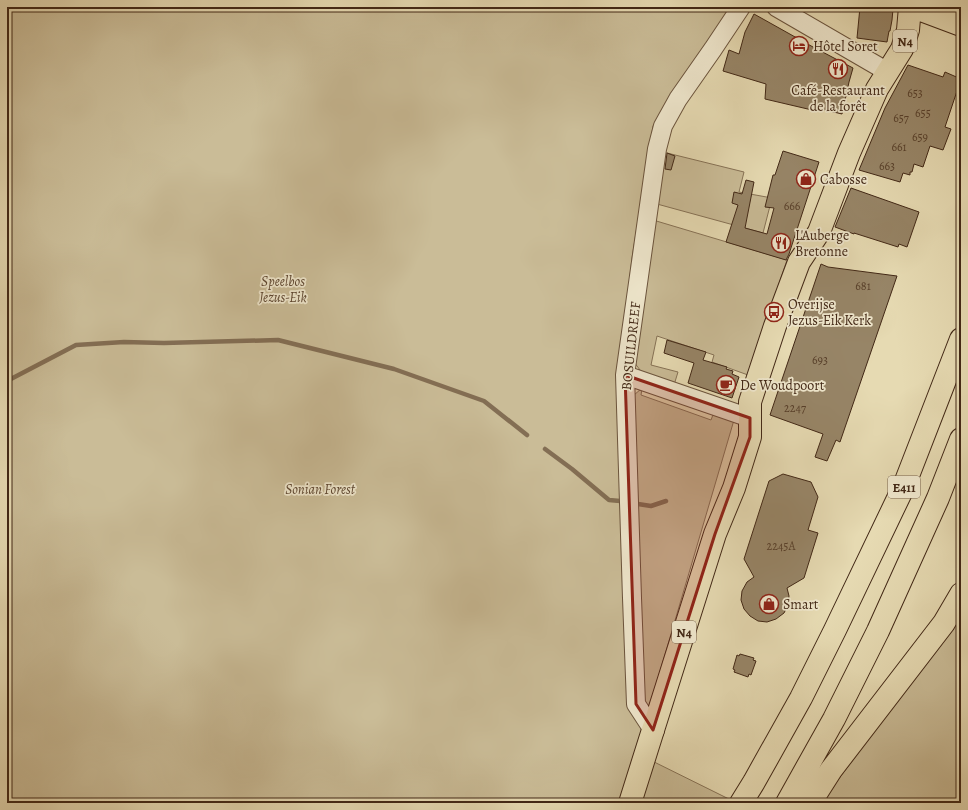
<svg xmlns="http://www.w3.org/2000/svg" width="968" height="810" font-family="Alegreya,serif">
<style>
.green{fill:#cabc97;stroke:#867256}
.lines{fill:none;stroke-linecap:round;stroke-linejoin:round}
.stream{stroke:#836e54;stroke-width:4.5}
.building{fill:#978567;stroke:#422816}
.street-casing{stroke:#6b543d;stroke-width:20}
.primary-casing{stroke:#422816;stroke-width:24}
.highway-casing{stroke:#422816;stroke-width:24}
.street{stroke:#efe7cd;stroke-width:18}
.primary{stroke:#e6dab2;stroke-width:22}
.highway{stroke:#e6dab2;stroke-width:22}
.marked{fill:#8f2418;fill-opacity:0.2;stroke:#8f2418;stroke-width:3;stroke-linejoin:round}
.labels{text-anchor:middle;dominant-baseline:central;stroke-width:3.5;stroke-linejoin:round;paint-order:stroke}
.number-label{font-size:12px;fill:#573f2a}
.shield{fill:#efe7cd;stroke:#76614d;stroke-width:1}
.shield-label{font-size:13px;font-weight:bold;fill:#422816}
.poi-label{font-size:14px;fill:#422816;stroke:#efe7cd;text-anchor:start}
.park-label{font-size:14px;font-style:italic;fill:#5d4630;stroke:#efe7cd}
.street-label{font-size:14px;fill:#422816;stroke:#efe7cd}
</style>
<rect width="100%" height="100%" fill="#e6dab2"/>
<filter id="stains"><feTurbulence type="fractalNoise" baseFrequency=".005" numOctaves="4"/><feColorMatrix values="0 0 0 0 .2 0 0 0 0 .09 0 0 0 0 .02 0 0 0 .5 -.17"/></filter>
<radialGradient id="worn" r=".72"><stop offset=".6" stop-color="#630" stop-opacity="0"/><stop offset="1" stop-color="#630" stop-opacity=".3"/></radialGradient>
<!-- green -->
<path class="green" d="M7,7H736L653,126L632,258L620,365L634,395L641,389H642L641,395L711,420L714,412L734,420L636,753L737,803H7Z
M663,152L744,172L739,192L772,198L763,233L657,204Z
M653,220L787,260L748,375L712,362L714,355L657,336L651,365L678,372L674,385L643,374L634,362Z
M961,613V803H821Z"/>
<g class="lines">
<!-- stream -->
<path class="stream" d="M7,381L76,345L124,342L164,343L278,340L394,369L484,401L527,435
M545,449L572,469L609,500L620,501
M638,504L651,506L666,501"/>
</g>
<!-- building -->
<path class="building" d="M860,7H891V9H893L892,20L890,31H889L887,42L857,38Z
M754,14L813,47L853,68L849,82L842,114L813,107L812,110L765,99L766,84L723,71L729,50L739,54L745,32Z
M908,65L943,77L945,72L961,79L945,127L951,129L943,150L930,146L923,167L914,164L912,172H910V175L903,173L900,182L859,170L885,108Z
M783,151L819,162L789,254L786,260L726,242L738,205L732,203L734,192L742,194L746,180L754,182L745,228L767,234L774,208L765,207L773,175H775Z
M667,153L675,156L671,170L665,169Z
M851,188L919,212L907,247L899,244L898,247L854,233V234L835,227Z
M821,264L828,267L897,276L840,442L836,440L827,461L815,457L823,434L770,415Z
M667,340L706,352L703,360L727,367L726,369L733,371L732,374L739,377L732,398L688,383L694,363L664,353Z
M783,474L811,482L818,497L808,530L818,533L804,578L787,588L789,596L788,605L784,613L776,619L767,622L758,621L750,616L744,609L741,600L742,591L747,582L754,577L744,559L769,481Z
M740,654L754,658L753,660L756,661L751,675L749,674L748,677L734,672L735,670L733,669L737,655L739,656Z"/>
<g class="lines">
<!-- street casing -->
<g class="street-casing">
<path id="street" d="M776,7L888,72
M625,375L750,418
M653,730L636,704L632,598L625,375L657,149L663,126L678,99L713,49L741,7"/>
</g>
<!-- primary casing -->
<g class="primary-casing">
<path id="primary" d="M913,7L961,25
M653,730L715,534L734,488L750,437V402L775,326L799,262L819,232L849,153L877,89L902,49L908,30L910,7"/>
</g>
<!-- highway casing -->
<g class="highway-casing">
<path id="highway" d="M630,803L653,730
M741,803L754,782L801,698L835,630L904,486L961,339
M787,803L834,719L878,631L938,498L961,439
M810,803L831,770L944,623L961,594"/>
</g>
<!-- street -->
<use href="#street" class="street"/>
<!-- primary -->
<use href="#primary" class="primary"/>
<!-- highway -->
<use href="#highway" class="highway"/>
</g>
<!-- marked area -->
<path class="marked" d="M625,375L750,418V437L715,534L653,730L636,704Z"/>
<!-- icons -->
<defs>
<g id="hotel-ring" transform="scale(1)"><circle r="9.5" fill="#efe7cd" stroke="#8f2418" stroke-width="1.5"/><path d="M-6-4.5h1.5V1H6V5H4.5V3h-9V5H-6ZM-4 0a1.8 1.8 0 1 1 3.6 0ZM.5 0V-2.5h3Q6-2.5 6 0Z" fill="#8f2418"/></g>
<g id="restaurant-ring" transform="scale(1)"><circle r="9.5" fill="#efe7cd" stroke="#8f2418" stroke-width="1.5"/><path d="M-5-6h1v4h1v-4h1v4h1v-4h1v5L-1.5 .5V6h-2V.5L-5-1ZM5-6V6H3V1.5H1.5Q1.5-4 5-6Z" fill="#8f2418"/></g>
<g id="shop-ring" transform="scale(1)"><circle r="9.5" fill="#efe7cd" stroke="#8f2418" stroke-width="1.5"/><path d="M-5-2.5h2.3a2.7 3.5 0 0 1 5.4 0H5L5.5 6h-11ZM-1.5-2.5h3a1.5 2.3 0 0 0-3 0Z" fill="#8f2418"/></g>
<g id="bus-ring" transform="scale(1)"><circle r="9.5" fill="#efe7cd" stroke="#8f2418" stroke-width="1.5"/><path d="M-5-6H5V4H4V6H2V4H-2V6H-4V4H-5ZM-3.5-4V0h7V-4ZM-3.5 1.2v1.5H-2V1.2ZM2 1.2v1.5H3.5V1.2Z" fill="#8f2418"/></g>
<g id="cafe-ring" transform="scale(1)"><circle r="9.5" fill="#efe7cd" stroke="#8f2418" stroke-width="1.5"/><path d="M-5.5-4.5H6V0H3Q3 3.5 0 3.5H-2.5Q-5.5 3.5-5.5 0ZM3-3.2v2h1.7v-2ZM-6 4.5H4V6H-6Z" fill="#8f2418"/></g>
</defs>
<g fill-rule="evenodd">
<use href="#hotel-ring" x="799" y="46"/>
<use href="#restaurant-ring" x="838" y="69"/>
<use href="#shop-ring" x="806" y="179"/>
<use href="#restaurant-ring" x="781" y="243"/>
<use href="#bus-ring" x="774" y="312"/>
<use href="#cafe-ring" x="726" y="385"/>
<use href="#shop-ring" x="769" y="604"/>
</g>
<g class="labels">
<!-- number labels -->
<g class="number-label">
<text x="915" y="93">653</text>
<text x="923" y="113">655</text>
<text x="901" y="118">657</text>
<text x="920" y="137">659</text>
<text x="899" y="147">661</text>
<text x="887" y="166">663</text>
<text x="792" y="206">666</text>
<text x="863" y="286">681</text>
<text x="820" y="360">693</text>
<text x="795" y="408">2247</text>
<text x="781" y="546">2245A</text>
</g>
<!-- shield labels -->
<g class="shield">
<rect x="893" y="30" width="24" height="22" rx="3"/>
<rect x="888" y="476" width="32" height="22" rx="3"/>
<rect x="672" y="621" width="24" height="22" rx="3"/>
</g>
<g class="shield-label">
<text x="905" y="41">N4</text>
<text x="904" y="487">E411</text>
<text x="684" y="632">N4</text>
</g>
<!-- poi labels -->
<g class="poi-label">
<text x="813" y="46">Hôtel Soret</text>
<text x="838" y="90" text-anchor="middle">Café-Restaurant<tspan x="838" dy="16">de la forêt</tspan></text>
<text x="820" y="179">Cabosse</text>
<text x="795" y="235">L'Auberge<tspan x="795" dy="16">Bretonne</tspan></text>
<text x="788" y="304">Overijse<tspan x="788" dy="16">Jezus-Eik Kerk</tspan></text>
<text x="740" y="385">De Woudpoort</text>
<text x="783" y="604">Smart</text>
</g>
<!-- park labels -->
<g class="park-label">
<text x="283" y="281">Speelbos<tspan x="283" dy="16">Jezus-Eik</tspan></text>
<text x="320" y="489">Sonian Forest</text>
</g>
<!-- street labels -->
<g class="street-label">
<text transform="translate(631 346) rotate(-84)">BOSUILDREEF</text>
</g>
</g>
<!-- margin -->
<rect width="968" height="810" fill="none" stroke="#e6dab2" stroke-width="24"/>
<rect x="8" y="8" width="952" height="794" fill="none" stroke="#422816" stroke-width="2"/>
<rect x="12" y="12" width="944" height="786" fill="none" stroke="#422816"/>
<rect width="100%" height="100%" filter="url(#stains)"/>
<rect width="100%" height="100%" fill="url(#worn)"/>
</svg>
